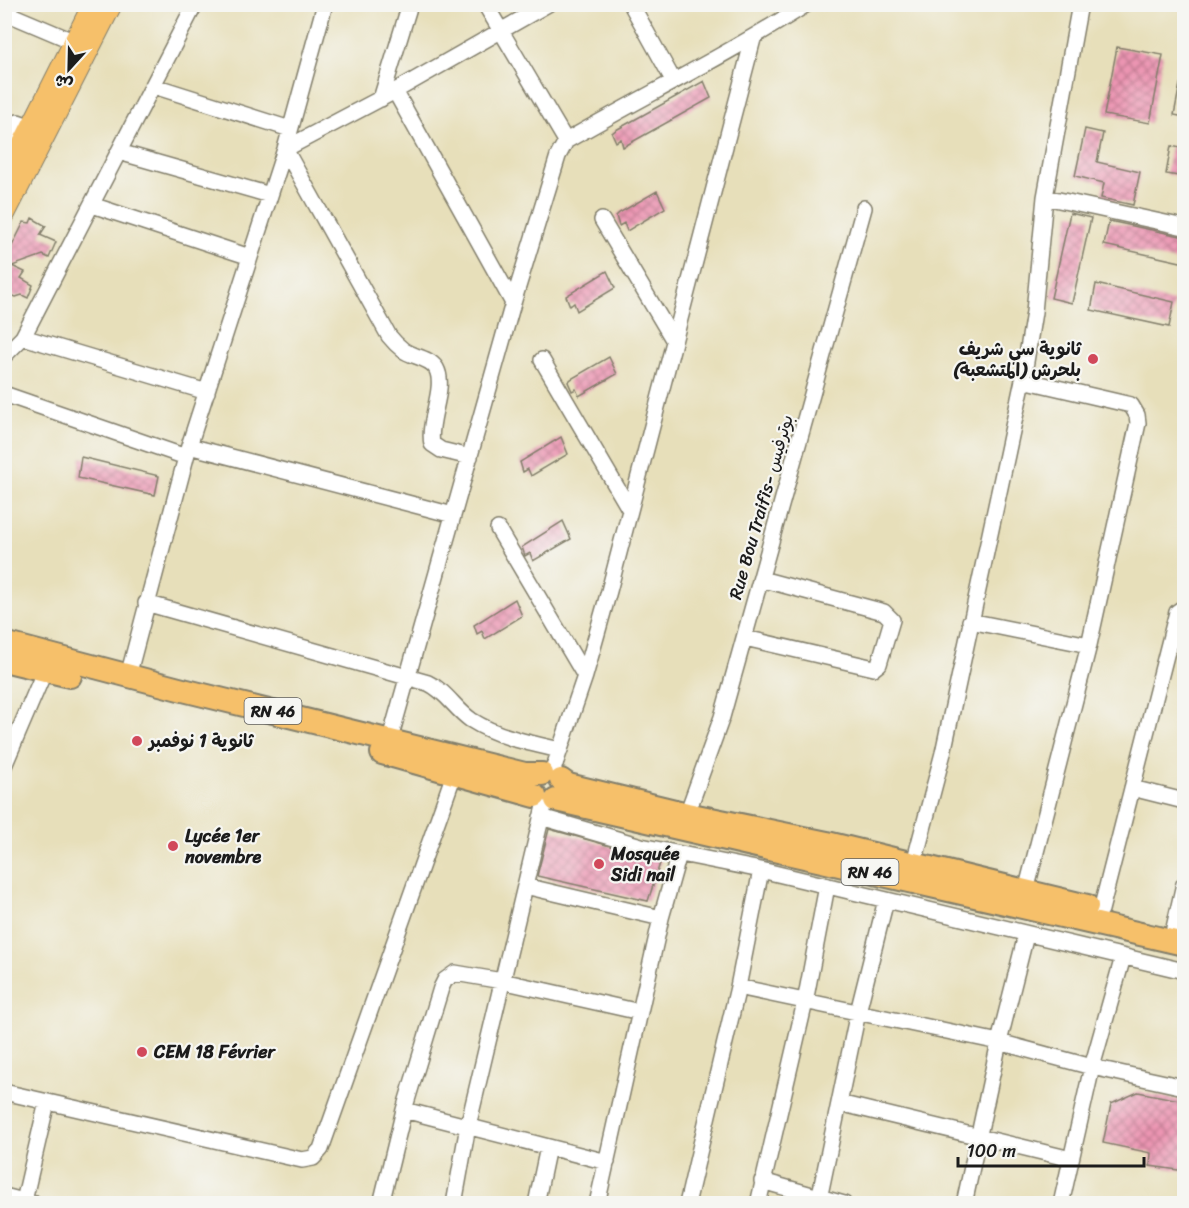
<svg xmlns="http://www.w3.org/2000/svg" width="1189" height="1208" font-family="Sriracha,'Playpen Sans Arabic',sans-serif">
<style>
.building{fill:url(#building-cross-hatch)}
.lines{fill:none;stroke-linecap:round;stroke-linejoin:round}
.minor-casing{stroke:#827e6b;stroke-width:18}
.major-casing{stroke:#827e6b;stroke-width:22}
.highway-casing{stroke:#827e6b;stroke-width:26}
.minor{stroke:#fff;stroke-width:15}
.major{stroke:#f6c06b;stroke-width:20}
.highway{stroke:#f6c06b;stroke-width:22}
.poi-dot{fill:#d1495b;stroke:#f6f6f2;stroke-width:2}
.labels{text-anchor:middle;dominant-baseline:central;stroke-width:4.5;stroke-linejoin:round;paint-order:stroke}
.shield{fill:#f6f6f2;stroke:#5d5d5c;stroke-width:1.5}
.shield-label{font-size:16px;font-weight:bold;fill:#1c1c1c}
.poi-label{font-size:18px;font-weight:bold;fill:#1c1c1c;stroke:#f6f6f2;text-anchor:start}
.street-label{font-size:18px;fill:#1c1c1c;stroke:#f6f6f2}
</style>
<defs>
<pattern id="building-cross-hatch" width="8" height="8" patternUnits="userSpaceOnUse" patternTransform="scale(1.5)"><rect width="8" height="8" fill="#ec95b2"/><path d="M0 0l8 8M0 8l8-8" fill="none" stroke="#be7990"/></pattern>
</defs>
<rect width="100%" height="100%" fill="#f6f6f2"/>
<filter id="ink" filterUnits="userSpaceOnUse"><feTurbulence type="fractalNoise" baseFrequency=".0167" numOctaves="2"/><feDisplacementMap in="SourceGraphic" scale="12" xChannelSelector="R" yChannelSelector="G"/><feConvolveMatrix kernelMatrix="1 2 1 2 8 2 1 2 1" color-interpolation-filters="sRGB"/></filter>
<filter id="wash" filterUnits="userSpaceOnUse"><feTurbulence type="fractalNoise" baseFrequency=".008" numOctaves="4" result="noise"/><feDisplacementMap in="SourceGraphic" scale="24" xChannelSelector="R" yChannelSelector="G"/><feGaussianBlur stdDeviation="1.35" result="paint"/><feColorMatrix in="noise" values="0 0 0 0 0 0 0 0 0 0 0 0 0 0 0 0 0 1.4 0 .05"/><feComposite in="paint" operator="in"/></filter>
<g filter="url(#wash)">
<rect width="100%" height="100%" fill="#e7dfba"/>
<g id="blocks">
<!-- building -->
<path class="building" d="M1117,47L1163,55L1150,123L1104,115Z
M704,81L711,98L623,147L621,139L616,142L612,133L616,130Z
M1180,84L1185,85V117L1174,115Z
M1085,129L1103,133L1097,162L1140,172L1133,205L1101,198L1104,183L1075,176Z
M1171,146L1185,149V177L1166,174Z
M657,191L665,208L627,231L624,223L619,226L616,216L619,213Z
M1070,213L1091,218L1072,303L1051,298Z
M32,218L46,226L40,235L56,242L49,258L43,255L12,266L25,272L21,278L33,285L28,298L22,295L16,297L4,294V262L24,222L30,223Z
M1109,221L1185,237V263L1104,245Z
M607,271L615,288L577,311L574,303L570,306L566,296Z
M1096,284L1174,302L1169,327L1091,310Z
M609,357L617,374L579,396L576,389L572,391L568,382L571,379Z
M561,437L568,454L531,476L528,469L523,472L520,462Z
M81,457L159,476L155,495L78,478Z
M563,521L571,539L533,561L530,553L525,556L522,547Z
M515,599L522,616L485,639L482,631L477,634L474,625Z
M549,829L661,860L648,901L537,876Z
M1138,1092L1185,1101V1171L1150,1166L1151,1153L1103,1143L1111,1104Z"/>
</g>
</g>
<g filter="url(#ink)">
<use href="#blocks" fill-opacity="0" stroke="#827e6b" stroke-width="1.5"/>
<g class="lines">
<!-- minor casing -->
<g class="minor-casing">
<path id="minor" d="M631,4L673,80
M4,12L82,45
M154,86L290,129
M395,91L513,303
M381,99L410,4
M566,141C646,95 729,54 807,4
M4,146L18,122L32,127
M119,152L270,195
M1045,197L1184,227
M92,205L250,257
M602,220L674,341
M23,337L207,392
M4,356L23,337L195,4
M542,360L630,510
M1023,380L1131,405L1137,415L1138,423L1089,645L1026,891
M4,394L186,457
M189,446L453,515
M470,457L441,450L432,444C427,421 447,387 436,368C429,357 412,357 403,350C398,346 393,341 389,336L285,149L395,91L548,4
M498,529L585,676
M146,603L428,683C446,691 455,709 471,720C498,737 529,743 560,750
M970,621L1089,645
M745,638L874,668L879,664L892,620L884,612L761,579
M128,676L189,446L285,149L325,4
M390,739L513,303L558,156L566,141L485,4
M4,766L45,670
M552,773L585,676L609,591L753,39
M1132,788L1184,801
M687,814L722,717L864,208
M541,817L641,846L761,870L1184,971
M914,863L943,753L1023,380L1034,312L1045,197L1080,4
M525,886L661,918
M1101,910L1177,612L1184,607
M1174,928L1184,884
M738,987L999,1042L1092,1067L1184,1087
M4,1092L302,1160L313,1158L321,1149L454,774
M839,1103L1071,1159
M404,1110L607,1162
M762,1181L844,1204
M4,1196L35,1204
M24,1201L47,1102
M381,1204L404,1110L441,988L445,980L455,973L502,981L640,1012
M454,1204L468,1126L545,802
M536,1204L548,1147
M597,1204L661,918L679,854
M687,1204L738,987L761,870
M758,1204L805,1002L827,886
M818,1204L858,1012L886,900
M964,1204L999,1042L1026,935
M1061,1204L1092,1067L1123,957"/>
</g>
<!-- major casing -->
<g class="major-casing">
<path id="major" d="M4,181L93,4
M4,216L112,4"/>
</g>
<!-- highway casing -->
<g class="highway-casing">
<path id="highway" d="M4,643L179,689L525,774H542
M4,660L70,676
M382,753L535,796
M561,780L568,785L687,814L827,843L1087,906
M556,800L1184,944"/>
</g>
<!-- minor -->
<use href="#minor" class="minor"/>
<!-- major -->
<use href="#major" class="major"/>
<!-- highway -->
<use href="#highway" class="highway"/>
</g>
</g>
<!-- markers -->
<g class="poi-dot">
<circle cx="1093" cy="359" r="6"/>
<circle cx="137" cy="741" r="6"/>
<circle cx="173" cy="846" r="6"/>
<circle cx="599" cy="864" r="6"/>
<circle cx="142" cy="1052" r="6"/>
</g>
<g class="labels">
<!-- shield labels -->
<g class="shield">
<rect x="244.5" y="698" width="57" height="26" rx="4.5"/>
<rect x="841.5" y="859" width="57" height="26" rx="4.5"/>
</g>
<g class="shield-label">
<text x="273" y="711">RN 46</text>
<text x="870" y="872">RN 46</text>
</g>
<!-- poi labels -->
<g class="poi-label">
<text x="1081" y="349" text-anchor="end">ثانوية سي شريف<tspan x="1081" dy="21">بلحرش (المتشعبة)</tspan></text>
<text x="149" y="741">ثانوية 1 نوفمبر</text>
<text x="185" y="836">Lycée 1er<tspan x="185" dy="21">novembre</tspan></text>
<text x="611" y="854">Mosquée<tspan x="611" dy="21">Sidi nail</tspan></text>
<text x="154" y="1052">CEM 18 Février</text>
</g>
<!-- street labels -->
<g class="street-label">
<text transform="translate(761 507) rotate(-74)">Rue Bou Traifis- بوترفيس</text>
</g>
</g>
<!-- margin -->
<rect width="1189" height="1208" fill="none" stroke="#f6f6f2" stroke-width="24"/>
<!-- north arrow -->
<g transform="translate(69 69) rotate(202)" stroke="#f6f6f2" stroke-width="4.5" paint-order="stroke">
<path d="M0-4.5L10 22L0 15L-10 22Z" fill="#1c1c1c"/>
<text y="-9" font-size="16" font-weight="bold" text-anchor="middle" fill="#1c1c1c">ش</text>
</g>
<!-- scale -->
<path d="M958 1157v9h186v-9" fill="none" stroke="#1c1c1c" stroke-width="3"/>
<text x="967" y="1157" font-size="18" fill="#1c1c1c" stroke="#f6f6f2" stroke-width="4.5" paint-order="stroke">100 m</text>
</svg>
